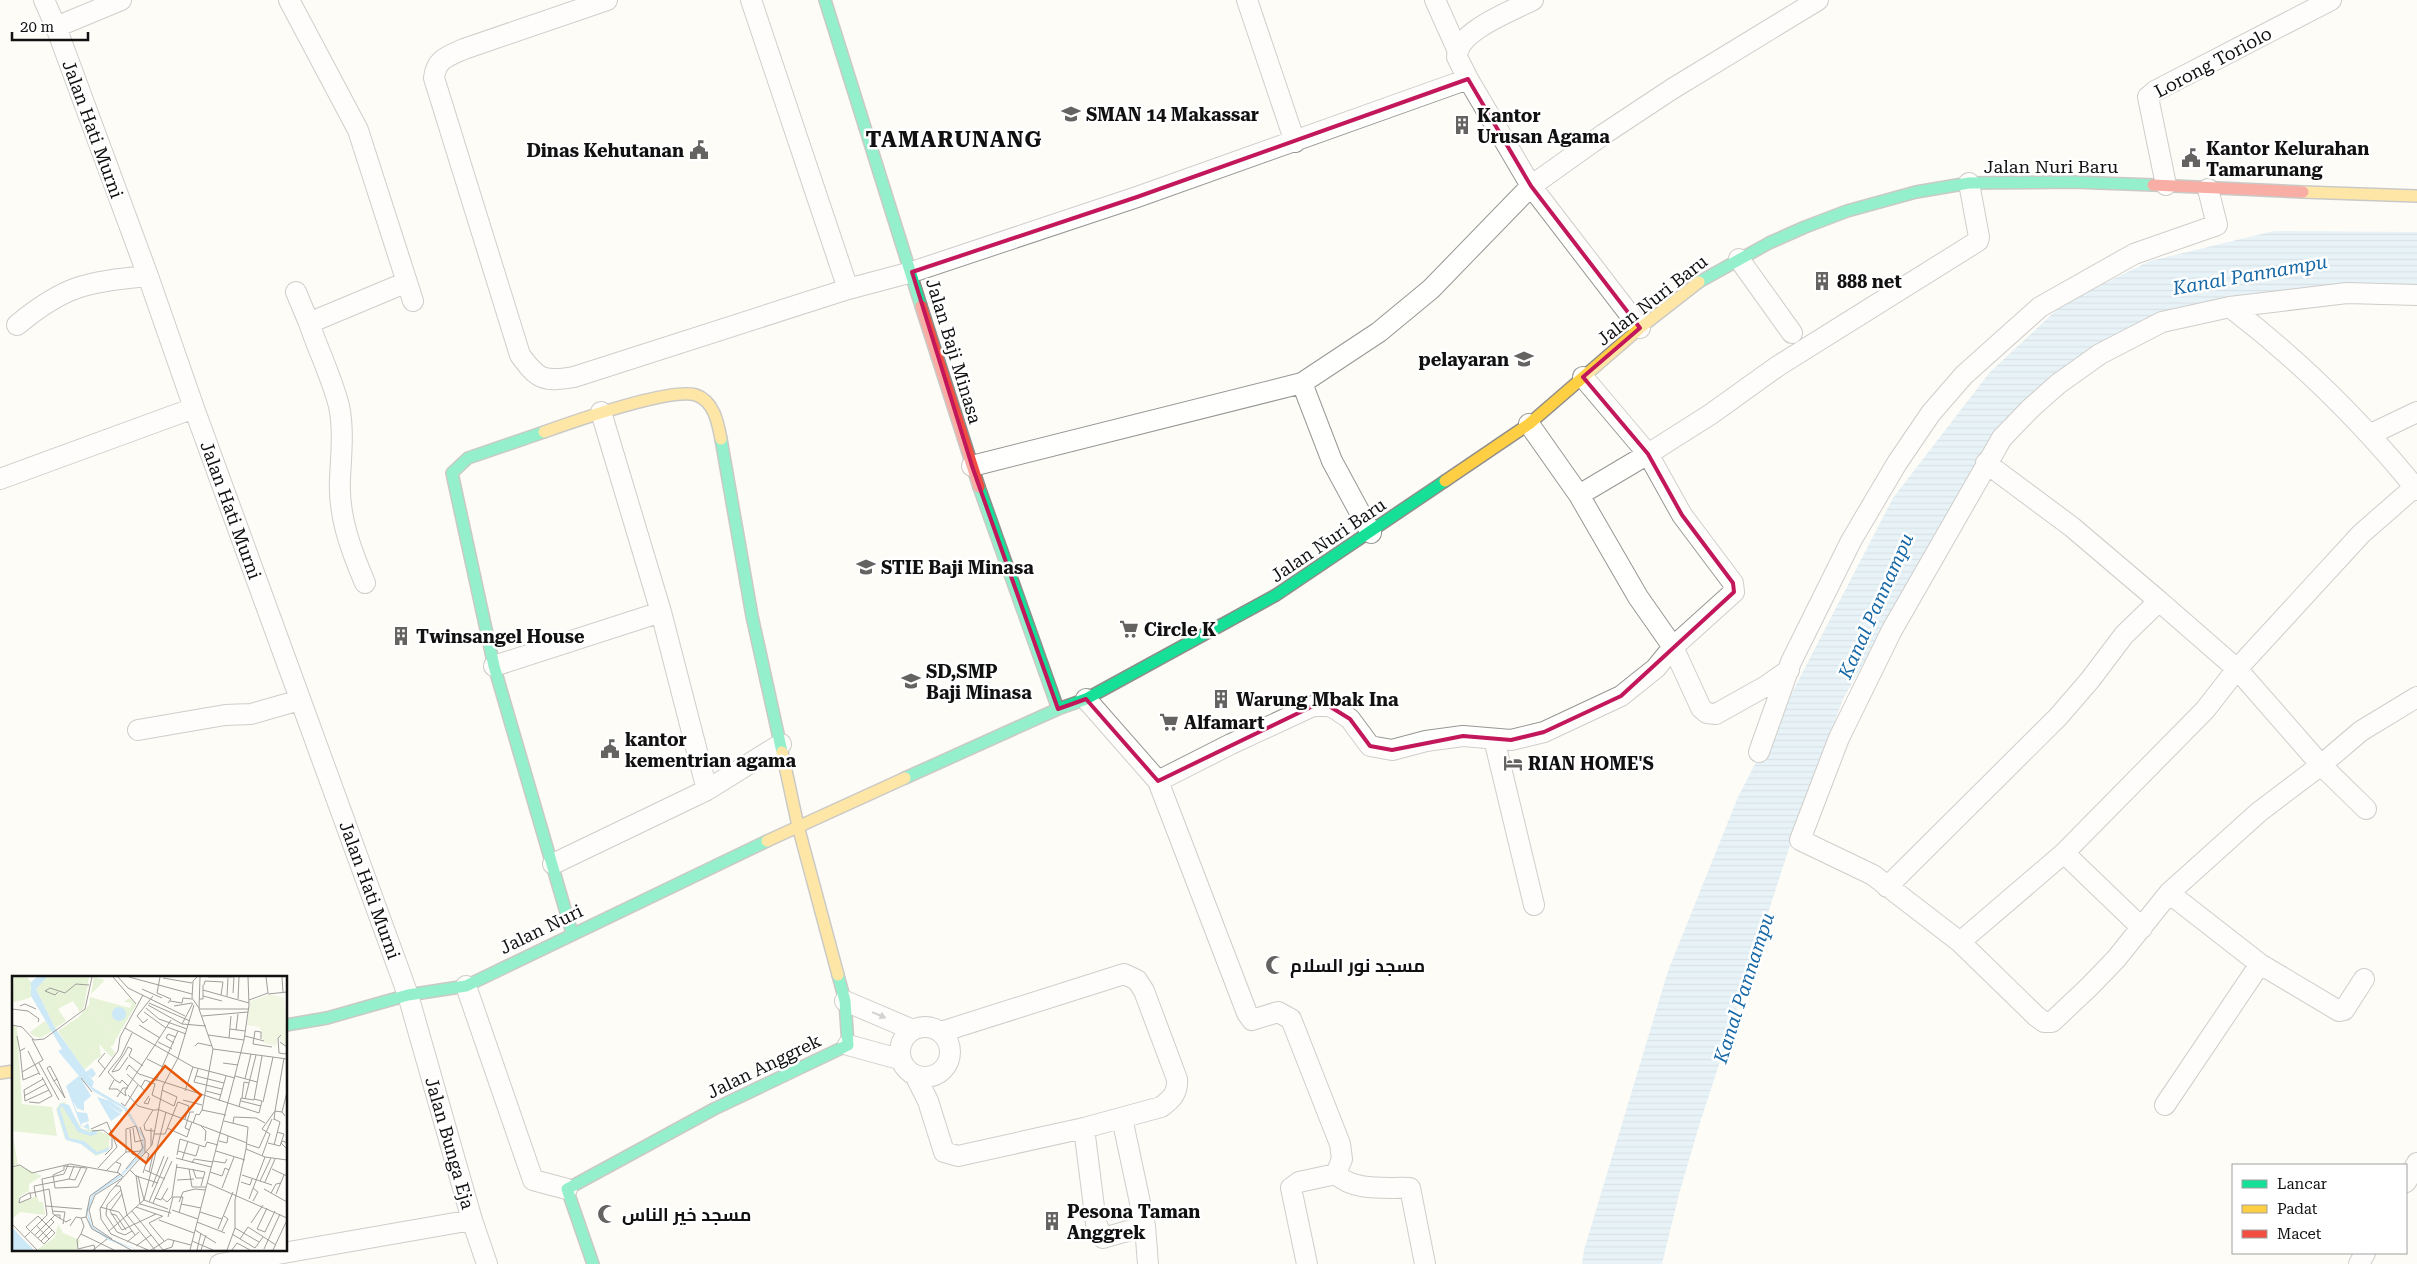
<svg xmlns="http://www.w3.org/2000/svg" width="2417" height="1264" font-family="'Roboto Serif',Cairo,serif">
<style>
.water{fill:url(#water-rules)}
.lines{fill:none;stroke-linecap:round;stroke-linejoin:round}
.street-casing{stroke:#979795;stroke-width:22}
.fast-casing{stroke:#8e8d8b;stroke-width:14}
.slow-casing{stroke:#8e8d8b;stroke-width:14}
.jam-casing{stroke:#8e8d8b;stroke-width:14}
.street{stroke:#fffffe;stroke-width:20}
.fast{stroke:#16e098;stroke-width:11}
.slow{stroke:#ffcf43;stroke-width:11}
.jam{stroke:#f24e42;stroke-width:11}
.oneway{fill:#a0a09f}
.marked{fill:none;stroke:#c2185b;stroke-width:4;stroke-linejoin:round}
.labels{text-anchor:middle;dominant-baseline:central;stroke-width:5;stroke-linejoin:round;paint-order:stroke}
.street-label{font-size:18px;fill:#111;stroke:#fff}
.poi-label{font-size:18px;font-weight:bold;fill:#111;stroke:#fff;text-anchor:start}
.water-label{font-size:19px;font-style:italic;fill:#1768a6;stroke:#fff}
.district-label{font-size:22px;font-weight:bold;letter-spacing:1px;fill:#111;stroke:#fff}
.inset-road{fill:none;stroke:#9f9e9b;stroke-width:1}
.view{fill:#e8590c;fill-opacity:0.15;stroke:#e8590c;stroke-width:2.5}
.inset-edge{fill:none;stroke:#111;stroke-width:2.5}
</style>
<defs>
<pattern id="water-rules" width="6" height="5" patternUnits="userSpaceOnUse" patternTransform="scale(1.25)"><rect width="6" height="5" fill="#cde8f7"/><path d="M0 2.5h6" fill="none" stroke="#afc6d3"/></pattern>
</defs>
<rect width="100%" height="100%" fill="#fdfcf7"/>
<!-- water -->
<path class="water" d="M2274,231L2417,232V287L2349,283L2221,301L2109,339L1965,484L1843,699L1791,842L1699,1126L1679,1194L1662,1264H1582L1584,1250L1668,971L1738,797L1893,498L1990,372L2064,303L2150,261Z"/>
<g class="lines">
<!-- street casing -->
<g class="street-casing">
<path id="street" d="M44,0L56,27L148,276L194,408L408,995L472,1220L487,1264
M289,0L358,130L413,301
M607,0L464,49C448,56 436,59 434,78L520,355C538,380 544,382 574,377L848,289L912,272L1137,197L1468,79L1531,186L1640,328
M751,0L848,289
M1247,0L1295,142
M1435,0L1457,49
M56,27L121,0
M1468,79L1457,57C1457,31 1512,11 1533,0
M2166,185L2148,97L2155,91L2331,0
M1739,259L1792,333
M296,292L309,323
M2417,295L2347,293L2230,307L2162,322L2100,354L2058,384L2031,408L2002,438L1892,630L1839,738L1800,840L1873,875L1960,942L2036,1016L2044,1022H2052L2090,986L2116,959L2169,893L2259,812L2321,765L2361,731L2417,697
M2230,307C2299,360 2362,422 2417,490
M17,325C65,285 87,282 148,276
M1302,383L1332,461L1371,533
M601,412L661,612L707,790
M1529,424L1579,495L1638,597L1673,647L1701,708L1707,713L1716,714L1766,686L1789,670
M2371,434L2417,412
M972,466L1302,383L1379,332L1431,289L1531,186L1604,134L1672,89L1818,0
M0,479L194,408
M1579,495L1648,454L1711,414L1778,366L1978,241L1979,237L1969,183
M365,583C351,550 338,516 340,479C341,455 344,430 339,406C332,378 318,350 309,323L407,282
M2159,601L2237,669L2321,765L2366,809
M494,666L661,612
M1086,699L1158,781L1231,744L1313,706H1329L1337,710L1350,719L1370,746L1392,750L1426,741L1463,736L1511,740L1544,732L1621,696L1656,668L1673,647L1734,592L1733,583L1682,515L1648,454L1583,377
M138,730L225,715L251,714L300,700
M1494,739L1534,905
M1759,752L1791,662L1851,541L1897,463L1931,413L1964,375L2040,307L2134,254L2217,225L2208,189
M1158,781L1247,1013L1252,1020L1278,1012L1291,1019L1340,1144L1342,1159L1336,1174L1299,1182L1291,1188L1307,1264
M2064,853L2142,928
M553,864L707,790L781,744
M1887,887L2058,717L2090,680L2124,635L2159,601L2072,527L1986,463
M2169,893L2260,964L2339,1011L2344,1010L2364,979
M1960,942L2064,853L2205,710L2237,669L2361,534L2417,485
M466,986L533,1180L567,1189
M845,1001L913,1030
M900 1052a25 25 0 1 1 50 0a25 25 0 1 1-50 0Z
M848,1045L899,1059
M915,1075L928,1101L944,1152L958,1156L1084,1128L1161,1107C1172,1099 1178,1093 1177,1079L1144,991L1137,980L1124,974L941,1032
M2165,1105L2260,964
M1122,1118L1145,1226L1148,1264
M1084,1128L1096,1223L1103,1238L1145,1226
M1336,1174C1354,1192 1387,1187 1410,1188L1425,1264
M2406,1182L2417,1163
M220,1264L472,1220
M2359,1264L2365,1253"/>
</g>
<!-- fast casing -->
<g class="fast-casing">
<path id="fast" d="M825,0L921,306
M1699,282L1769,243L1805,227L1847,211L1916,192L1969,183L2073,182L2153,185
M544,432L468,458L452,473L494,666L572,933
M721,439L752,616L782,752
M979,487L1058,709
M905,778L1058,709L1086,699L1276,595L1445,481
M286,1025L327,1018L408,995L466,986L767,841
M593,1264L567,1189L714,1109L848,1045L845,1001L838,975"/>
</g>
<!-- slow casing -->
<g class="slow-casing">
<path id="slow" d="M2303,192L2417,196
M544,432C572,422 671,387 696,395C714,401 718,423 721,439
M1445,481L1529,424L1640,328L1699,282
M782,752L798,826L838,975
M767,841L905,778
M0,1073L14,1071"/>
</g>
<!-- jam casing -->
<g class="jam-casing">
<path id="jam" d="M2153,185L2303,192
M921,306L979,487"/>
</g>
<!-- street -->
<use href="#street" class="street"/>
<!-- fast -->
<use href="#fast" class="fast"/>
<!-- slow -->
<use href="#slow" class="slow"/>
<!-- jam -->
<use href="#jam" class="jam"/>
</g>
<!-- one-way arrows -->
<defs><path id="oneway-solid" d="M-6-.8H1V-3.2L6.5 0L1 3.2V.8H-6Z" transform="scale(1.25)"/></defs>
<use class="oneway" href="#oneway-solid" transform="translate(879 1015) rotate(23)"/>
<!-- marked area -->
<path d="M0 0H2417V1264H0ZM1468,79L1531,186L1640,328L1583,377L1648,454L1682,515L1733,583L1734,592L1621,696L1544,732L1511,740L1463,736L1392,750L1370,746L1350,719L1329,706H1313L1158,781L1086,699L1058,709L972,466L912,272L1137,197Z" fill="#fdfcf7" fill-opacity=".55" fill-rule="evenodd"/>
<path class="marked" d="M1468,79L1531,186L1640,328L1583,377L1648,454L1682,515L1733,583L1734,592L1621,696L1544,732L1511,740L1463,736L1392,750L1370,746L1350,719L1329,706H1313L1158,781L1086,699L1058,709L972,466L912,272L1137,197Z"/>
<!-- icons -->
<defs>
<g id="school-bare" transform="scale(1.5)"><path d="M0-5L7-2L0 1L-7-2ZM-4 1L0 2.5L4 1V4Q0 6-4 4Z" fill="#646362" stroke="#fff" stroke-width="2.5" paint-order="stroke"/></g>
<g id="building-bare" transform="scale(1.5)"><path d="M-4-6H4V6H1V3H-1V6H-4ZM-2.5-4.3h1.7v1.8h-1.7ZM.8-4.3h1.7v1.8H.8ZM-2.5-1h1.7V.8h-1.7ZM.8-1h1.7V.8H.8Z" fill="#646362" stroke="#fff" stroke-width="2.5" paint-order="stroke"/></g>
<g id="civic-bare" transform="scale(1.5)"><path d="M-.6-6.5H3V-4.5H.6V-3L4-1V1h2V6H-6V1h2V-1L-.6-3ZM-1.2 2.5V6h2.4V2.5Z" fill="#646362" stroke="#fff" stroke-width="2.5" paint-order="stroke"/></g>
<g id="university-bare" transform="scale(1.5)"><path d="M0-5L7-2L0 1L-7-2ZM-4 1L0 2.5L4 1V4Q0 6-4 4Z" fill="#646362" stroke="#fff" stroke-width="2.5" paint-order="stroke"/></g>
<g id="supermarket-bare" transform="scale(1.5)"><path d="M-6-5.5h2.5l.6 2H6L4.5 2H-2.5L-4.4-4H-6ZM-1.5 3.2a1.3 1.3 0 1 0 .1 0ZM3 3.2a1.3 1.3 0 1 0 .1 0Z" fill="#646362" stroke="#fff" stroke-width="2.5" paint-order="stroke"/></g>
<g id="hotel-bare" transform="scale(1.5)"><path d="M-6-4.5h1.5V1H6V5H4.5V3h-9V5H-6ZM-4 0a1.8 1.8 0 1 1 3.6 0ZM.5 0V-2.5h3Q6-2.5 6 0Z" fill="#646362" stroke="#fff" stroke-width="2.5" paint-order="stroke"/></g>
<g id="mosque-bare" transform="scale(1.5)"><path d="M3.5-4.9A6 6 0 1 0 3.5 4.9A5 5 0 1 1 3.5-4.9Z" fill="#646362" stroke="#fff" stroke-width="2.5" paint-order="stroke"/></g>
</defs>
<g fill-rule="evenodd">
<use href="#school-bare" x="1071" y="114"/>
<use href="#building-bare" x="1462" y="125"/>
<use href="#civic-bare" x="699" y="150"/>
<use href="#civic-bare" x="2191" y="158"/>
<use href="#building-bare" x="1822" y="281"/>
<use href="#school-bare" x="1524" y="359"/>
<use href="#university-bare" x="866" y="567"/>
<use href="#supermarket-bare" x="1129" y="629"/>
<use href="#building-bare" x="401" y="636"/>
<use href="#school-bare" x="911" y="681"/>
<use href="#building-bare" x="1221" y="699"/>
<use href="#supermarket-bare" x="1169" y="722"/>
<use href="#civic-bare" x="610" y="749"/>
<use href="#hotel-bare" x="1513" y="763"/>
<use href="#mosque-bare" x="1275" y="965"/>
<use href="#mosque-bare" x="607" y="1214"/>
<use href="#building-bare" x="1052" y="1221"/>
</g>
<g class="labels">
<!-- street labels -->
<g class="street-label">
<text transform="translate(2213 62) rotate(-28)">Lorong Toriolo</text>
<text transform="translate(93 129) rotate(70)">Jalan Hati Murni</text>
<text x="2051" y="166">Jalan Nuri Baru</text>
<text transform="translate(1652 300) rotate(-38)">Jalan Nuri Baru</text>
<text transform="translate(954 351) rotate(73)">Jalan Baji Minasa</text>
<text transform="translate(231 510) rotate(70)">Jalan Hati Murni</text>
<text transform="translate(1328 540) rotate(-34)">Jalan Nuri Baru</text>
<text transform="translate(370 890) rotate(70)">Jalan Hati Murni</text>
<text transform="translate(541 929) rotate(-26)">Jalan Nuri</text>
<text transform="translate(764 1066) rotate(-26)">Jalan Anggrek</text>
<text transform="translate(450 1143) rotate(74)">Jalan Bunga Eja</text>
</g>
<!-- poi labels -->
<g class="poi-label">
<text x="1086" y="114">SMAN 14 Makassar</text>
<text x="1477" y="115">Kantor<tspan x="1477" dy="21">Urusan Agama</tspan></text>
<text x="2206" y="148">Kantor Kelurahan<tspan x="2206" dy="21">Tamarunang</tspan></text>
<text x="684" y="150" text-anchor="end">Dinas Kehutanan</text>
<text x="1837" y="281">888 net</text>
<text x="1509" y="359" text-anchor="end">pelayaran</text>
<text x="881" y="567">STIE Baji Minasa</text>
<text x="1144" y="629">Circle K</text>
<text x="416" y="636">Twinsangel House</text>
<text x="926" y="671">SD,SMP<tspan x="926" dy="21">Baji Minasa</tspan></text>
<text x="1236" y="699">Warung Mbak Ina</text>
<text x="1184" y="722">Alfamart</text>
<text x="625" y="739">kantor<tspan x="625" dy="21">kementrian agama</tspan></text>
<text x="1528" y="763">RIAN HOME'S</text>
<text x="1290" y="965">مسجد نور السلام</text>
<text x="1067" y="1211">Pesona Taman<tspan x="1067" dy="21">Anggrek</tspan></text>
<text x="622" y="1214">مسجد خير الناس</text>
</g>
<!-- water labels -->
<g class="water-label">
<text transform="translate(2250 275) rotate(-10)">Kanal Pannampu</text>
<text transform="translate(1876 606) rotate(-66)">Kanal Pannampu</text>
<text transform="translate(1744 988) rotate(-72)">Kanal Pannampu</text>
</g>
<!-- district labels -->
<g class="district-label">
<text x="954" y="139">TAMARUNANG</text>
</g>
</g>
<!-- overview -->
<g transform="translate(12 976)">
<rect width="275" height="275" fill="#fdfcf7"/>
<path d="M0,1H15L21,9L18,12L21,20L12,24L13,21ZM35,1H77L72,31L68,36L61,25L46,33L54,45L43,52L24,13ZM82,1L93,4L79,18ZM78,21L118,32L120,27L112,26L117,22L124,29L104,63L77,29ZM65,42L83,84L72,94L46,55ZM33,45L40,55L28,62L20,59L18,56ZM0,155L6,189L0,190ZM8,190L30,200L17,208V215L8,220L7,227L25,220L27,226H31L33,239L8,236L0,243V192ZM46,248L51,257L68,264L65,274H25L43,261Z" fill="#e7f3d7"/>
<path d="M2,4L13,21L12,24L0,26ZM77,29L104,63L101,70H98L103,77L100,82L87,68L89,80L83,84L71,58L65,43ZM0,50H5L10,128L40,131L45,160L0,155Z" fill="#e7f3d7"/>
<path d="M53,126L70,153L85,154L98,160L96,175L84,180L69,168L53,163L44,133L47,128Z" fill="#e7f3d7"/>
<path d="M259,18L272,22L275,70L266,62L264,70L252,67L248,51L235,49L238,25Z" fill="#f0f6e1"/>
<path d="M25,1H35L24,13L43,52L74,96L80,92L84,98L80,102L75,97L82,106L80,111L115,132L132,161L133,174L131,178L109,201L82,219L76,236L80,250L97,262L126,274L96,264L78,251L74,234L81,217L109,198L127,179L131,163L112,133L81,115L68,101L79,120L72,126V135L65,132L61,125L65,136L75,137L77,145L69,148L71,151L76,147L78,154L69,150L54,110L67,100L46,75L50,73L19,20V6ZM100 38a7 7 0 1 1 14 0a7 7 0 1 1-14 0ZM85,121L98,125L111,134L109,137L92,127L109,138L99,145ZM49,127L57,129L68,152L77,156L85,154V158L79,160L66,156L50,130L48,133L57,162L72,165L85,176L98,171L96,175L84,179L69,168L54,164L45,134ZM0,251L10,262L22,274H0Z" fill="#cde8f7"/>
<path class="inset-road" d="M101,1L124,28M106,1L116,12L173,40M117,1L180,18M148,1L145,17L159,23L156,27M185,1L181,5L180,22L187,32M188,1L187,33L201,73L275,83M196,1H221M254,1L256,17M270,1L271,16M151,2L180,7M192,9L193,5L211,6L209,19M130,13L150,22M191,14L237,27M46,16L43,19L33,15L38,12L53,17L64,8L77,9M221,17L222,1M256,18L275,16M191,20L210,25M215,20L216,2M187,23H191V9M226,23L227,1M237,24L256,17M158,25L170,27L171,22L180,23M137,27L178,45M136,29L170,48L194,50M8,30L13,28L24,33M162,30L180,27M134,32L147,43L175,53M0,33L16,35L27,43L26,46M187,33H237M132,36L154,52M190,40L236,36M136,43L131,47L125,40L141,20M170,48L181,27M0,49L10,51L22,64L32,63L73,33L80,1M127,49L148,62M155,51L174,58M113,52L181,91L223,102M218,53L233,55M224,54L226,38M196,59L232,64M5,60L8,75M233,60L252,65M217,62L219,40M249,63V56L243,55L241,68L260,71M146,66L160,73M268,66L275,71L274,78L267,77L266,62L269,59M162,67L154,62L156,58L164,61M183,70L186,67L200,70M13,72L8,75L11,104L27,97M201,73L190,134L214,139M16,75L28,99M93,77L86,85L93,93M113,77L100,96L107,94L116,81M113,77L116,71L120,73L117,80M117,80L131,90M135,83L151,91M27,87L47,124M211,87L226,89M38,90L45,103L42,105L35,92ZM186,93L182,106L210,113M114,94L117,89L127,98M10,96L31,84L20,63M115,98L133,115L138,106M127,98L247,137L250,125L242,123M184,100L212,107M223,100L245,106M87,101L106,75L108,61L131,19M69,102L80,116M31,103L12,114L13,125L37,114M233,103L239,78M102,104L97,113H105L114,120M42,105L53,122L45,103M144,105L166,55M116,110L110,104L108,107L103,104L96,96L109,80L120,57M129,111L133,104L143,108L140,119L162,130L165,121L150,114M173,115L181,91M194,115L209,119M116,119L126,130L141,134M12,120L34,108M114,120L113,115L159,44M137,120L132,127L136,128L138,122M105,121L111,112H116M230,122L232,106L237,107M233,123L244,79M171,124L190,129M207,125L214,100M229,125L249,130M17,126L27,127L40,120L30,101M251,126L261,81M109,127L113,130L126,109M227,131L229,122L242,124L250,80M145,133L235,167M273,140L270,136L275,116M262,143L268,146L262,169M262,144L263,135L270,136M212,145L236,151L234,173L253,181L275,184M181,147L184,138L187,139L190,134M221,147L222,141L244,142L253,147M189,150L194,155L193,165M128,151L133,164V177M121,152L123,166L131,164M155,152L175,161L180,146M79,153L95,146L105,171L86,192M118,153L120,178L124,179M178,154L173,152L178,136H182M80,155L91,154L100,161V172L93,179M142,155L133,154L132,149L141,134H145M142,158H153L166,126L177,130L173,143M168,163L193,171L195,166L206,169M207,165L215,167L216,160M256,167L268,170L272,158L265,156M275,167L271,165L269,167L275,173M235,168L247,172L260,143M139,170V152M166,175L184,180L187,170M204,175L233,184M114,176L129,175M165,179L168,163M250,180L258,158L250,153L263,135L272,82M164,182L199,191M170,184L176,165M201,185L213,187L215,183M104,186L109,188L105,197M180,187L182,183L201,186M52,190L75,192L66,211L43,212L41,199L52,194ZM0,191L8,189L20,197L58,188L107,197L111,201M164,191L177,193L180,211H194M177,193L193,196L189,210M181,193L184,202H191M260,193L275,200M118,194L124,200L146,207M133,194L153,203M94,195L114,176V153L124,150L131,172L114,193M137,196L141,178M198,196L210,200L213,192L217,194M131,197L137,178L134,176M108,198L78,220L74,241L80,253L119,274M124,199L128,228L159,237M230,199L260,209M126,200L132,224M57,203L63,204L69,191M165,204L182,203M248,205L259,182M229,206L238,209L240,203M253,206L263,183M195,207L275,242M103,210H108L115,239L143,274M140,211L152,180M210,212L222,181M241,212L246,216L241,225M252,213L275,226M109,214L95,229L94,239L105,256L113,259L120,255M18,217L19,222L7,227L8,222L17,217H20L37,213L41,238L54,246L59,243M259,217L264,208L269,207M110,218L98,235L110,254L144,238M264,218L272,199M24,221L22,210L57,203L62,190M161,221H171L167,237M143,222L149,224L156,212M150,222L155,226L160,221L165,188M237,223L253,181M132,224L156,233M137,226L156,181M167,226L171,216L183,213L193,214M141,227L160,185M169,228L189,232M34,230L70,233M88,231L107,236L123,259M124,231L150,240M160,234L186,243M40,235L53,236L51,248M120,235L151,274M188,236L210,243M99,238L104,239L114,254M35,239L30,203L52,198L56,189M151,240L137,247L152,265M74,241L69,242L72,250L69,258L102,274M156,241L161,221M147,244L182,257M185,246L213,257M239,247L251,229M0,248L25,274M25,250L37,263M58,250L64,241L69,242M223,252V224L234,173M206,253L221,216M245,253L253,256L263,235M245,253L255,232M183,254L204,267M18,255L14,251L26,240L43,257L32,268L18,255M97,255L132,224L154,136M210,255L216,243L212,240M69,258L65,264L66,273L82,269L83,274M220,258L243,272L251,261M23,259L43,239H48V243M13,261L35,239M26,262L42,246L39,243M100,263L81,250L77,234L83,219L110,202M228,263L236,251L264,269M29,265L40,254M180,265L201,274M115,266L127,256M124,270L139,259M252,273L268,238M81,274L95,263M136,274L99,258L89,243L88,233L98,216L140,169L151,110L166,82L182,29M139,274L156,263L179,269M151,274L160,271L162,264M178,274L232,64L237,29L236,1M185,274L189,257M189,274L194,259M215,274L223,252L247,266M220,274L225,267L238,274M261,274L275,244"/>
<path class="view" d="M153,90L189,119L134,187L98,158Z"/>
<rect width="275" height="275" class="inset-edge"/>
</g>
<!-- legend -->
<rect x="2232" y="1164" width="175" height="90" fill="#ffffff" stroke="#a0a0a0"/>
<rect x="2242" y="1180" width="25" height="8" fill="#16e098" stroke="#a0a0a0"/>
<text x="2277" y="1189" font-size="15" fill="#111111">Lancar</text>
<rect x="2242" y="1205" width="25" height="8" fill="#ffcf43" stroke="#a0a0a0"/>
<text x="2277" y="1214" font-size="15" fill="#111111">Padat</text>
<rect x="2242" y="1230" width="25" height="8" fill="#f24e42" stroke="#a0a0a0"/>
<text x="2277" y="1239" font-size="15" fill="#111111">Macet</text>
<!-- scale -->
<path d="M12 32v8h76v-8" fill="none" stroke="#111111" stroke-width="2.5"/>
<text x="20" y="32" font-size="15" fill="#111111" stroke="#ffffff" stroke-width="4" paint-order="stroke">20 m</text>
</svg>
